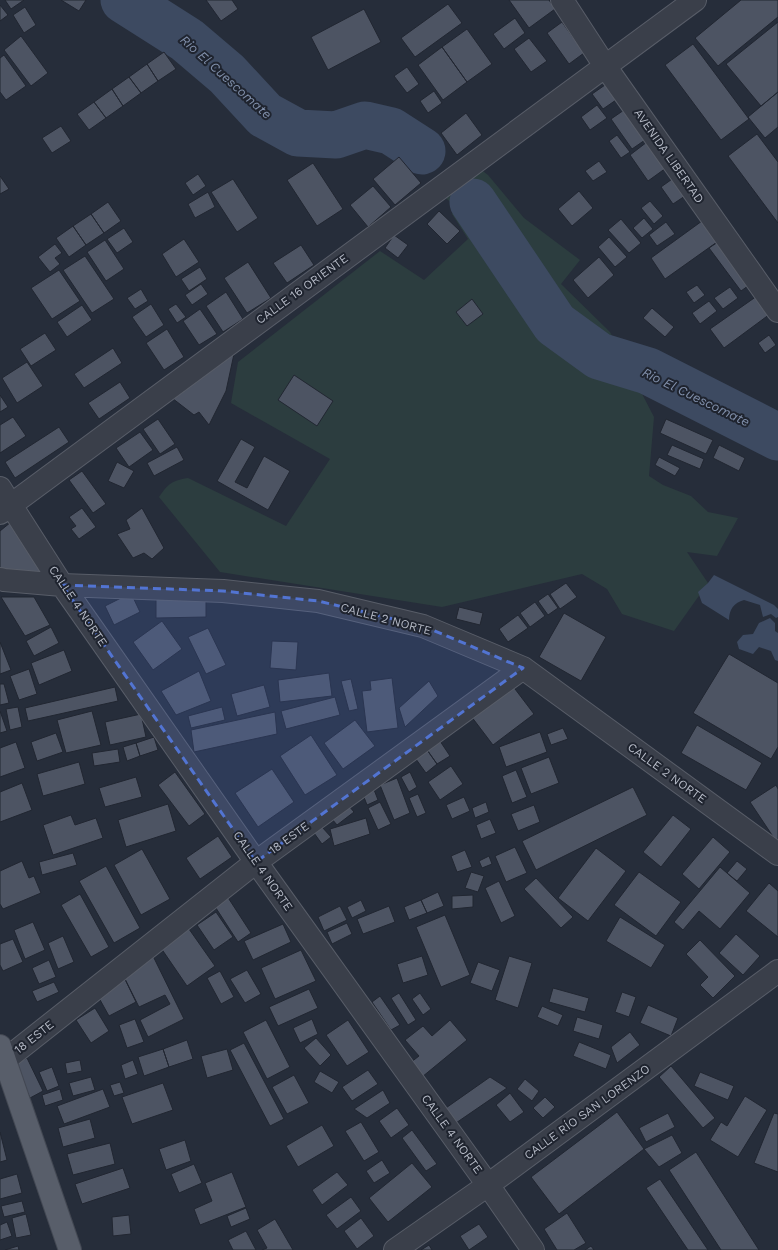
<svg xmlns="http://www.w3.org/2000/svg" width="778" height="1250" font-family="'Work Sans',sans-serif">
<style>
.green{fill:#2c3d3f}
.water{fill:#3d4a61}
.lines{fill:none;stroke-linecap:round;stroke-linejoin:round}
.river{stroke:#3d4a61;stroke-width:47}
.building{fill:#4d5463;stroke:#212631}
.street-casing{stroke:#585d68;stroke-width:24}
.primary-casing{stroke:#434853;stroke-width:24}
.street{stroke:#3a3f4a;stroke-width:22}
.primary{stroke:#585e6a;stroke-width:22}
.marked{fill:#5274d2;fill-opacity:0.2;stroke:#5274d2;stroke-width:3;stroke-dasharray:8 5;stroke-linejoin:round}
.labels{text-anchor:middle;dominant-baseline:central;stroke-width:4;stroke-linejoin:round;paint-order:stroke}
.street-label{font-size:12px;fill:#b5bac6;stroke:#1f242f}
.water-label{font-size:13px;font-style:italic;fill:#808faa;stroke:#1f242f}
</style>
<rect width="100%" height="100%" fill="#262d3a"/>
<!-- green -->
<path class="green" d="M466,158L488,175L524,218L580,260L561,284L610,332L654,417L649,476L663,485L691,496L708,512L738,518L717,556L687,552L708,583L674,631L622,614L607,589L582,574L442,607L220,572L159,497C169,483 171,481 188,478L286,526L330,459L231,403L238,362L380,251L424,280L468,239L452,214L456,207L431,185Z"/>
<!-- water -->
<path class="water" d="M714,575L774,605L778,609V617L776,618L771,614L763,617L760,605L744,600C734,603 729,609 729,620L702,603L698,592L708,583Z
M770,618L775,623V631L778,633V661L775,660L771,651L759,647L753,654L739,649L737,642L743,635L753,634L759,623Z"/>
<g class="lines">
<!-- river -->
<path class="river" d="M124,0L187,40L227,74L265,115L298,133L336,135L365,125L391,131L422,151
M473,202L555,324L599,356L648,371L778,437"/>
</g>
<!-- building -->
<path class="building" d="M5,0H24L11,9Z
M61,0H86L79,11Z
M206,0H232L238,9L221,21Z
M509,0H549L555,9L529,28Z
M741,0H778V17L718,66L695,38Z
M448,4L462,23L415,57L401,38Z
M0,5L8,15L0,21Z
M25,7L36,25L24,33L13,15Z
M364,9L381,42L328,70L311,37Z
M515,18L525,33L504,49L493,34Z
M562,22L584,53L569,64L547,33Z
M778,22V92L761,106L726,64Z
M467,29L492,64L467,82L442,47Z
M21,36L48,73L31,86L4,50Z
M529,38L547,61L531,72L514,49Z
M693,44L749,119L721,140L665,65Z
M442,47L467,82L443,100L418,65Z
M164,52L176,69L158,81L147,64Z
M4,55L26,86L6,100L0,92V58Z
M147,64L158,81L141,93L129,77Z
M407,67L419,84L407,93L394,76Z
M129,77L141,93L123,106L112,89Z
M605,85L616,100L603,109L592,94Z
M112,89L123,106L106,118L94,102Z
M434,91L442,103L428,113L420,101Z
M778,92V127L765,138L748,117Z
M94,102L106,118L89,130L77,114Z
M597,105L607,118L590,130L581,117Z
M624,110L645,140L632,149L611,119Z
M466,113L482,135L457,155L441,133Z
M61,126L71,141L52,153L42,138Z
M757,134L778,162V223L728,156Z
M617,135L630,152L621,158L609,141Z
M647,142L666,168L648,181L630,155Z
M399,157L421,183L395,205L373,179Z
M599,161L607,172L593,181L585,171Z
M313,163L343,209L317,226L287,180Z
M198,174L206,186L193,195L185,183Z
M0,176L9,189L0,194Z
M675,177L688,194L673,204L661,187Z
M233,179L258,218L237,232L211,192Z
M373,186L391,207L368,227L350,205Z
M579,191L593,208L572,226L558,209Z
M208,192L215,207L195,218L188,204Z
M650,201L663,216L654,224L641,208Z
M108,202L121,221L104,233L91,214Z
M439,211L460,231L447,244L427,224Z
M91,214L104,233L86,245L73,226Z
M644,218L653,229L642,238L633,228Z
M621,219L641,243L629,253L608,230Z
M702,221L717,242L665,279L651,258Z
M666,222L675,234L657,246L649,235Z
M73,226L86,245L69,257L56,238Z
M124,228L133,242L117,253L107,239Z
M394,235L408,245L398,258L385,248Z
M609,237L627,257L615,267L598,247Z
M184,239L199,262L176,277L162,254Z
M105,240L124,269L106,281L87,252Z
M721,240L752,283L741,291L709,248Z
M55,244L62,253L55,258L60,264L50,272L38,257Z
M301,245L314,265L287,283L273,263Z
M85,256L114,299L92,313L63,270Z
M599,257L614,275L588,298L573,280Z
M248,262L271,298L247,313L224,278Z
M200,267L207,279L189,291L181,279Z
M59,270L80,301L52,319L31,288Z
M201,284L208,294L192,305L185,295Z
M697,285L705,295L694,303L686,292Z
M730,287L738,298L723,309L714,298Z
M141,289L148,301L135,309L127,298Z
M226,292L243,319L223,332L206,306Z
M757,296L770,314L724,348L710,329Z
M472,299L483,314L467,326L456,312Z
M709,301L717,311L700,324L692,313Z
M151,304L164,325L146,337L132,317Z
M176,304L186,317L177,323L168,309Z
M82,305L92,320L67,337L57,322Z
M652,308L674,327L665,337L643,318Z
M200,309L217,334L199,345L183,321Z
M167,329L184,357L164,370L146,343Z
M45,333L56,350L31,366L20,349Z
M769,335L776,345L765,353L758,343Z
M113,348L122,363L84,388L74,374Z
M234,354L226,391L209,425L199,412L194,415L172,398Z
M27,362L43,386L17,403L2,378Z
M294,375L333,401L317,426L278,400Z
M120,382L130,398L99,419L88,403Z
M0,395L8,407L0,412Z
M13,417L26,436L0,453V425Z
M158,419L175,444L160,454L143,429Z
M666,419L713,440L706,454L660,433Z
M59,427L69,442L15,478L5,462Z
M140,432L153,450L129,467L116,448Z
M241,439L255,447L235,482L247,488L264,456L290,471L268,510L217,481Z
M672,445L704,459L700,469L667,455Z
M719,445L745,458L739,471L713,458Z
M177,447L184,460L154,476L147,463Z
M659,457L680,468L675,476L655,465Z
M117,462L134,471L124,488L108,481Z
M82,471L106,504L93,513L69,480Z
M82,508L96,527L79,539L71,529L76,526L69,517Z
M142,508L164,548L152,559L144,553L133,558L117,534L130,529L126,520Z
M11,522L46,571L36,579L0,571V531Z
M566,583L577,597L560,609L550,594Z
M131,593L140,612L114,625L105,606Z
M548,594L558,608L548,615L538,601Z
M1,597H34L50,625L25,636Z
M156,597H206V617L156,618Z
M535,602L545,616L530,627L520,613Z
M459,607L483,613L480,625L456,619Z
M564,613L606,637L581,681L539,657Z
M518,615L528,628L508,642L499,629Z
M162,621L182,649L153,670L133,642Z
M51,627L59,643L34,656L26,641Z
M208,628L226,665L206,674L188,637Z
M272,641L298,642L296,670L270,668Z
M0,642L11,670L0,674Z
M64,650L72,671L39,685L31,663Z
M729,654L778,683V747L771,759L693,713Z
M29,669L37,694L19,700L10,676Z
M199,671L211,701L176,715L161,691Z
M329,673L332,696L280,702L278,680Z
M392,678L398,728L367,732L362,691L371,690L370,681Z
M351,679L358,709L349,711L341,681Z
M429,681L438,696L405,727L399,708Z
M0,684H4L9,703L0,705Z
M264,685L270,707L237,716L231,694Z
M512,685L534,714L493,745L471,716Z
M115,687L118,701L28,721L25,708Z
M335,697L340,715L286,729L281,711Z
M18,707L22,727L10,730L6,709Z
M222,707L225,720L191,728L188,716Z
M0,711L7,731L0,733Z
M92,711L101,745L66,753L57,720Z
M275,712L277,734L194,752L191,730Z
M141,714L146,737L110,745L105,722Z
M355,720L375,746L343,769L324,743Z
M697,725L762,763L746,790L681,753Z
M563,728L568,739L551,745L547,734Z
M540,732L547,752L506,767L499,747Z
M56,733L63,752L37,761L31,742Z
M311,735L337,775L305,795L280,756Z
M154,737L158,750L140,756L136,743Z
M438,738L450,756L437,764L425,747Z
M16,742L25,768L0,777V748Z
M136,743L140,756L127,761L123,747Z
M425,747L437,764L426,773L413,755Z
M118,749L120,762L94,766L92,753Z
M549,757L559,783L531,794L521,768Z
M79,762L85,784L43,796L37,774Z
M451,766L463,784L440,800L428,782Z
M272,769L294,802L258,827L235,793Z
M516,770L527,797L512,803L502,776Z
M175,772L205,814L189,826L158,785Z
M410,772L417,787L409,792L401,777Z
M136,777L142,797L105,807L99,788Z
M397,778L410,813L394,820L380,785Z
M22,783L32,810L0,822V792Z
M776,785L778,789V844L750,802Z
M373,787L378,800L367,805L362,792Z
M633,787L647,815L536,870L522,841Z
M418,794L426,813L417,817L409,798Z
M464,797L470,811L452,819L446,805Z
M380,802L391,824L378,830L368,808Z
M486,802L489,812L475,818L472,808Z
M168,804L176,831L126,847L118,820Z
M534,805L540,822L518,831L511,814Z
M349,806L354,812L337,825L332,819Z
M71,815L75,825L96,818L103,838L53,855L43,825Z
M673,815L691,829L661,867L643,852Z
M366,818L370,834L334,846L330,829Z
M490,819L496,833L481,839L476,825Z
M322,827L331,837L322,844L314,833Z
M218,836L232,857L200,879L186,858Z
M713,837L730,852L699,889L682,874Z
M515,847L527,873L506,882L495,856Z
M596,848L626,871L588,921L558,898Z
M142,849L170,899L141,915L114,865Z
M465,850L472,867L457,872L451,856Z
M73,853L77,865L42,875L39,862Z
M489,856L492,864L482,868L479,861Z
M22,861L29,878L34,876L41,893L3,909L0,904V871Z
M737,861L747,869L737,881L727,873Z
M106,866L140,928L114,943L79,881Z
M720,867L750,893L720,929L699,911L683,930L674,922Z
M471,872L484,876L478,892L465,888Z
M639,872L681,902L656,936L614,905Z
M536,878L573,917L561,928L524,889Z
M499,881L515,916L501,923L485,888Z
M769,883L778,891V937L746,911Z
M438,892L444,906L427,913L421,900Z
M80,894L109,947L91,957L61,905Z
M473,895V907L452,909V896Z
M227,896L251,933L238,942L214,905Z
M361,900L366,911L352,918L347,907Z
M421,900L427,913L409,920L404,907Z
M340,906L347,920L324,931L318,917Z
M389,906L395,922L363,934L357,919Z
M216,912L233,937L214,950L197,925Z
M445,915L470,975L441,987L416,927Z
M620,917L665,945L651,968L606,941Z
M33,922L45,950L25,959L14,930Z
M347,923L352,934L332,944L327,932Z
M283,924L291,942L253,960L244,941Z
M189,929L215,966L187,986L161,948Z
M736,934L760,956L743,975L719,953Z
M63,936L74,962L58,969L48,943Z
M13,939L23,962L3,971L0,965V944Z
M700,940L735,976L713,998L700,985L708,977L686,954Z
M301,950L316,981L275,999L261,968Z
M153,956L184,1019L148,1037L140,1020L170,1004L165,995L139,1007L121,971Z
M422,956L428,975L403,983L397,964Z
M509,956L532,963L518,1008L495,1000Z
M49,960L56,977L39,984L32,968Z
M478,962L500,970L492,991L470,983Z
M247,970L261,994L245,1003L230,979Z
M121,971L136,1002L109,1016L99,998Z
M220,971L234,997L221,1004L207,978Z
M54,982L59,992L37,1002L32,991Z
M553,988L589,998L585,1012L549,1002Z
M309,989L318,1008L278,1026L269,1007Z
M622,992L636,997L629,1017L615,1012Z
M399,993L416,1020L408,1025L391,998Z
M420,993L431,1009L423,1015L412,999Z
M380,996L400,1025L391,1030L372,1002Z
M648,1005L678,1018L671,1036L640,1023Z
M542,1006L563,1015L558,1026L537,1017Z
M95,1008L109,1031L91,1043L76,1020Z
M577,1017L603,1025L599,1039L573,1031Z
M135,1019L144,1042L127,1048L119,1025Z
M312,1019L318,1034L300,1043L293,1028Z
M266,1020L290,1067L267,1079L243,1032Z
M348,1020L369,1052L347,1066L326,1035Z
M450,1020L467,1040L422,1077L410,1063L419,1056L405,1040L423,1026L432,1036Z
M630,1032L640,1045L617,1063L611,1047Z
M316,1038L331,1055L320,1066L304,1048Z
M187,1040L193,1059L169,1067L163,1049Z
M579,1042L611,1055L606,1069L573,1056Z
M244,1043L284,1119L270,1126L230,1050Z
M163,1049L169,1067L144,1076L138,1057Z
M227,1049L233,1070L207,1078L201,1056Z
M27,1058L43,1091L30,1098L14,1064Z
M80,1060L82,1071L67,1074L65,1063Z
M133,1060L138,1074L125,1079L121,1065Z
M671,1066L715,1118L703,1128L659,1077Z
M52,1067L59,1086L47,1091L39,1072Z
M368,1070L378,1084L352,1101L342,1087Z
M320,1071L339,1082L332,1093L314,1082Z
M700,1072L734,1086L728,1100L694,1086Z
M294,1075L309,1103L287,1114L272,1087Z
M91,1077L95,1090L73,1096L69,1083Z
M490,1077L507,1088L453,1125L443,1110Z
M525,1079L539,1091L532,1101L517,1089Z
M120,1082L124,1093L114,1096L110,1085Z
M163,1083L173,1110L132,1124L122,1097Z
M60,1089L63,1100L45,1106L42,1095Z
M103,1089L110,1107L64,1124L57,1106Z
M383,1090L390,1103L367,1118L354,1109Z
M510,1093L524,1112L510,1122L496,1105Z
M745,1096L767,1110L738,1157L710,1140L721,1122L727,1126Z
M545,1097L555,1107L543,1118L533,1108Z
M397,1108L409,1125L391,1138L379,1121Z
M617,1112L644,1149L559,1214L531,1177Z
M668,1113L675,1127L646,1142L639,1128Z
M774,1113L778,1114V1172L754,1163Z
M90,1119L95,1138L63,1147L58,1128Z
M361,1122L379,1152L364,1161L345,1131Z
M322,1125L334,1146L298,1167L286,1146Z
M412,1130L437,1164L426,1171L402,1138Z
M0,1132L7,1160L0,1162Z
M672,1135L682,1153L659,1167L644,1149Z
M185,1140L191,1161L166,1170L159,1149Z
M110,1143L115,1164L73,1175L67,1154Z
M696,1152L759,1250H721L669,1170Z
M382,1160L390,1173L374,1183L366,1171Z
M412,1163L432,1187L388,1222L369,1198Z
M194,1164L202,1183L179,1193L171,1174Z
M123,1168L130,1188L82,1204L75,1184Z
M232,1172L246,1207L200,1225L194,1209L212,1201L205,1183Z
M337,1172L348,1185L322,1205L312,1190Z
M17,1174L22,1193L0,1199V1179Z
M660,1179L708,1250H688L646,1188Z
M351,1197L361,1211L337,1229L326,1215Z
M22,1201L25,1212L4,1217L1,1206Z
M246,1208L250,1219L231,1227L227,1216Z
M567,1213L586,1243L574,1250H557L544,1229Z
M26,1214L31,1235L16,1238L12,1218Z
M129,1215L131,1234L113,1236L112,1217Z
M361,1218L374,1236L357,1249L344,1231Z
M275,1219L293,1250H262L267,1248L257,1230Z
M7,1222L12,1236L0,1240V1225Z
M479,1224L488,1237L469,1250L460,1236Z
M246,1231L256,1250H233L228,1240Z
M429,1245L432,1250H421Z
M18,1246L19,1250H5Z
M591,1246L594,1250H585Z"/>
<g class="lines">
<!-- street casing -->
<g class="street-casing">
<path id="street" d="M562,0L605,66L778,311
M0,488L62,585L256,862L488,1185L533,1250
M0,513L695,0
M0,579L4,580L62,585L223,591L318,601L423,626L523,668L778,854
M5,1060L256,862L523,668
M395,1250L488,1185L778,971"/>
</g>
<!-- primary casing -->
<g class="primary-casing">
<path id="primary" d="M0,1046L70,1250"/>
</g>
<!-- street -->
<use href="#street" class="street"/>
<!-- primary -->
<use href="#primary" class="primary"/>
</g>
<!-- marked area -->
<path class="marked" d="M62,585L223,591L318,601L423,626L523,668L256,862Z"/>
<g class="labels">
<!-- street labels -->
<g class="street-label">
<text transform="translate(669 156) rotate(55)">AVENIDA LIBERTAD</text>
<text transform="translate(302 289) rotate(-36)">CALLE 16 ORIENTE</text>
<text transform="translate(78 606) rotate(56)">CALLE 4 NORTE</text>
<text transform="translate(386 619) rotate(15)">CALLE 2 NORTE</text>
<text transform="translate(667 773) rotate(36)">CALLE 2 NORTE</text>
<text transform="translate(289 838) rotate(-36)">18 ESTE</text>
<text transform="translate(263 871) rotate(55)">CALLE 4 NORTE</text>
<text transform="translate(34 1037) rotate(-38)">18 ESTE</text>
<text transform="translate(587 1112) rotate(-36)">CALLE RÍO SAN LORENZO</text>
<text transform="translate(452 1134) rotate(54)">CALLE 4 NORTE</text>
</g>
<!-- water labels -->
<g class="water-label">
<text transform="translate(226 77) rotate(42)">Rio El Cuescomate</text>
<text transform="translate(696 397) rotate(26)">Rio El Cuescomate</text>
</g>
</g>
</svg>
